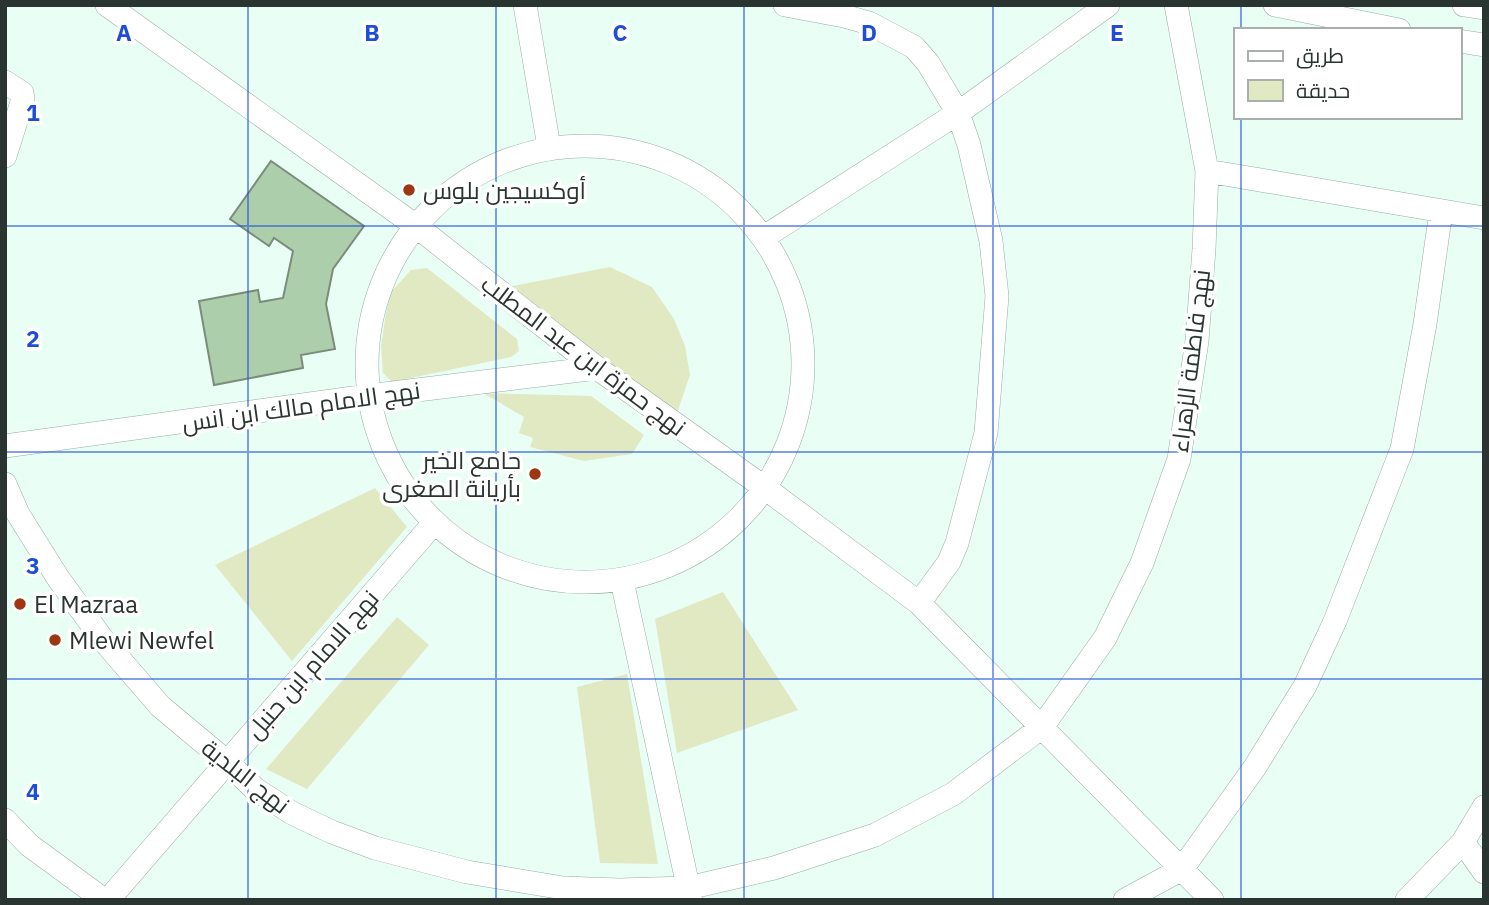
<svg xmlns="http://www.w3.org/2000/svg" width="1489" height="905" font-family="'IBM Plex Sans',Cairo,sans-serif">
<style>
.green{fill:#e1e9c3}
.building{fill:#adceab;stroke:#7c8c7b;stroke-width:2}
.lines{fill:none;stroke-linecap:round;stroke-linejoin:round}
.minor-casing{stroke:#95aea4;stroke-width:24}
.minor{stroke:#fff;stroke-width:23}
.grid{fill:none;stroke:#1d4ed8;stroke-width:2;stroke-opacity:0.55}
.poi-dot{fill:#9d3613;stroke:#fff;stroke-width:2.5}
.labels{text-anchor:middle;dominant-baseline:central;stroke-width:7;stroke-linejoin:round;paint-order:stroke}
.poi-label{font-size:24px;fill:#2a3531;stroke:#fff;text-anchor:start}
.street-label{font-size:24px;fill:#2a3531;stroke:#fff}
.grid-label{font-size:23px;text-anchor:middle;font-weight:bold;fill:#1d4ed8;stroke:#fff;stroke-width:7;stroke-linejoin:round;paint-order:stroke}
</style>
<rect width="100%" height="100%" fill="#e9fef5"/>
<!-- green -->
<path class="green" d="M610,267L652,287L674,319L685,346L690,375L677,413L508,287Z
M427,268L517,339L519,351L511,357L392,382L383,373L381,346L386,313L391,292L411,270Z
M483,393L591,396L644,435L632,454L584,461L530,447L533,438L519,433L524,417Z
M375,488L407,527L292,661L215,565Z
M723,592L798,710L677,753L655,619Z
M397,617L429,645L307,789L266,769Z
M627,674L658,864L600,863L577,687Z"/>
<!-- building -->
<path class="building" d="M271,161L364,226L333,269L326,304L335,349L301,355L303,368L214,385L199,301L258,290L260,302L283,298L293,251L274,238L269,246L230,219Z"/>
<g class="lines">
<!-- minor casing -->
<g class="minor-casing">
<path id="minor" d="M107,5L416,226L597,368L765,488L919,603L1212,900
M525,5L549,147
M785,5L844,16L869,23L914,47L928,63L958,113L969,145L991,241L997,296L986,433L957,543L949,562L919,603
M1275,5L1399,30
M1464,5L1484,8
M1459,41L1484,45
M5,82L22,93L23,99L5,156
M367 364a218 218 0 1 1 436 0a218 218 0 1 1-436 0Z
M1207,171L1484,218
M764,237L958,113L1108,5
M5,446L368,396L597,368
M5,484L18,514L58,578L103,640L160,706L227,762L255,789L292,813L332,832L375,848L467,872L563,888L619,890L688,888L774,868L875,835L953,794L1042,727L1105,638L1142,563L1179,459L1197,341L1204,249L1207,171L1176,5
M622,581L691,900
M5,820L29,845L104,900
M1463,842L1484,872
M108,900L434,523
M1125,900L1182,869L1255,767L1305,686L1335,621L1402,449L1425,324L1441,211
M1407,900L1463,842L1484,807"/>
</g>
<!-- minor -->
<use href="#minor" class="minor"/>
</g>
<!-- grid -->
<path class="grid" d="M248,5V900M496,5V900M744,5V900M993,5V900M1241,5V30M1241,117V900M5,226H1484M5,452H1484M5,679H1484"/>
<!-- markers -->
<g class="poi-dot">
<circle cx="409" cy="190" r="7"/>
<circle cx="535" cy="474" r="7"/>
<circle cx="20" cy="604" r="7"/>
<circle cx="55" cy="640" r="7"/>
</g>
<g class="labels">
<!-- poi labels -->
<g class="poi-label">
<text x="423" y="190">أوكسيجين بلوس</text>
<text x="521" y="460" text-anchor="end">جامع الخير<tspan x="521" dy="28">بأريانة الصغرى</tspan></text>
<text x="34" y="604">El Mazraa</text>
<text x="69" y="640">Mlewi Newfel</text>
</g>
<!-- street labels -->
<g class="street-label">
<text transform="translate(584 355) rotate(37)">نهج حمزة ابن عبد المطلب</text>
<text transform="translate(1190 361) rotate(-83)">نهج فاطمة الزهراء</text>
<text transform="translate(301 406) rotate(-8)">نهج الامام مالك ابن انس</text>
<text transform="translate(312 664) rotate(-49)">نهج الامام ابن حنبل</text>
<text transform="translate(246 776) rotate(38)">نهج البلدية</text>
</g>
</g>
<g class="grid-label">
<text x="124" y="41">A</text>
<text x="372" y="41">B</text>
<text x="620" y="41">C</text>
<text x="869" y="41">D</text>
<text x="1117" y="41">E</text>
<text x="33" y="121">1</text>
<text x="33" y="347">2</text>
<text x="33" y="574">3</text>
<text x="33" y="800">4</text>
</g>
<!-- border -->
<rect width="1489" height="905" fill="none" stroke="#2a3531" stroke-width="14"/>
<!-- legend -->
<rect x="1234" y="28" width="228" height="91" fill="#ffffff" stroke="#aaaead" stroke-width="2"/>
<rect x="1248" y="51" width="35" height="10" fill="#ffffff" stroke="#aaaead" stroke-width="2"/>
<text x="1296" y="63" font-size="21" fill="#2a3531">طريق</text>
<rect x="1248" y="80" width="35" height="21" fill="#e1e9c3" stroke="#aaaead" stroke-width="2"/>
<text x="1296" y="98" font-size="21" fill="#2a3531">حديقة</text>
</svg>
